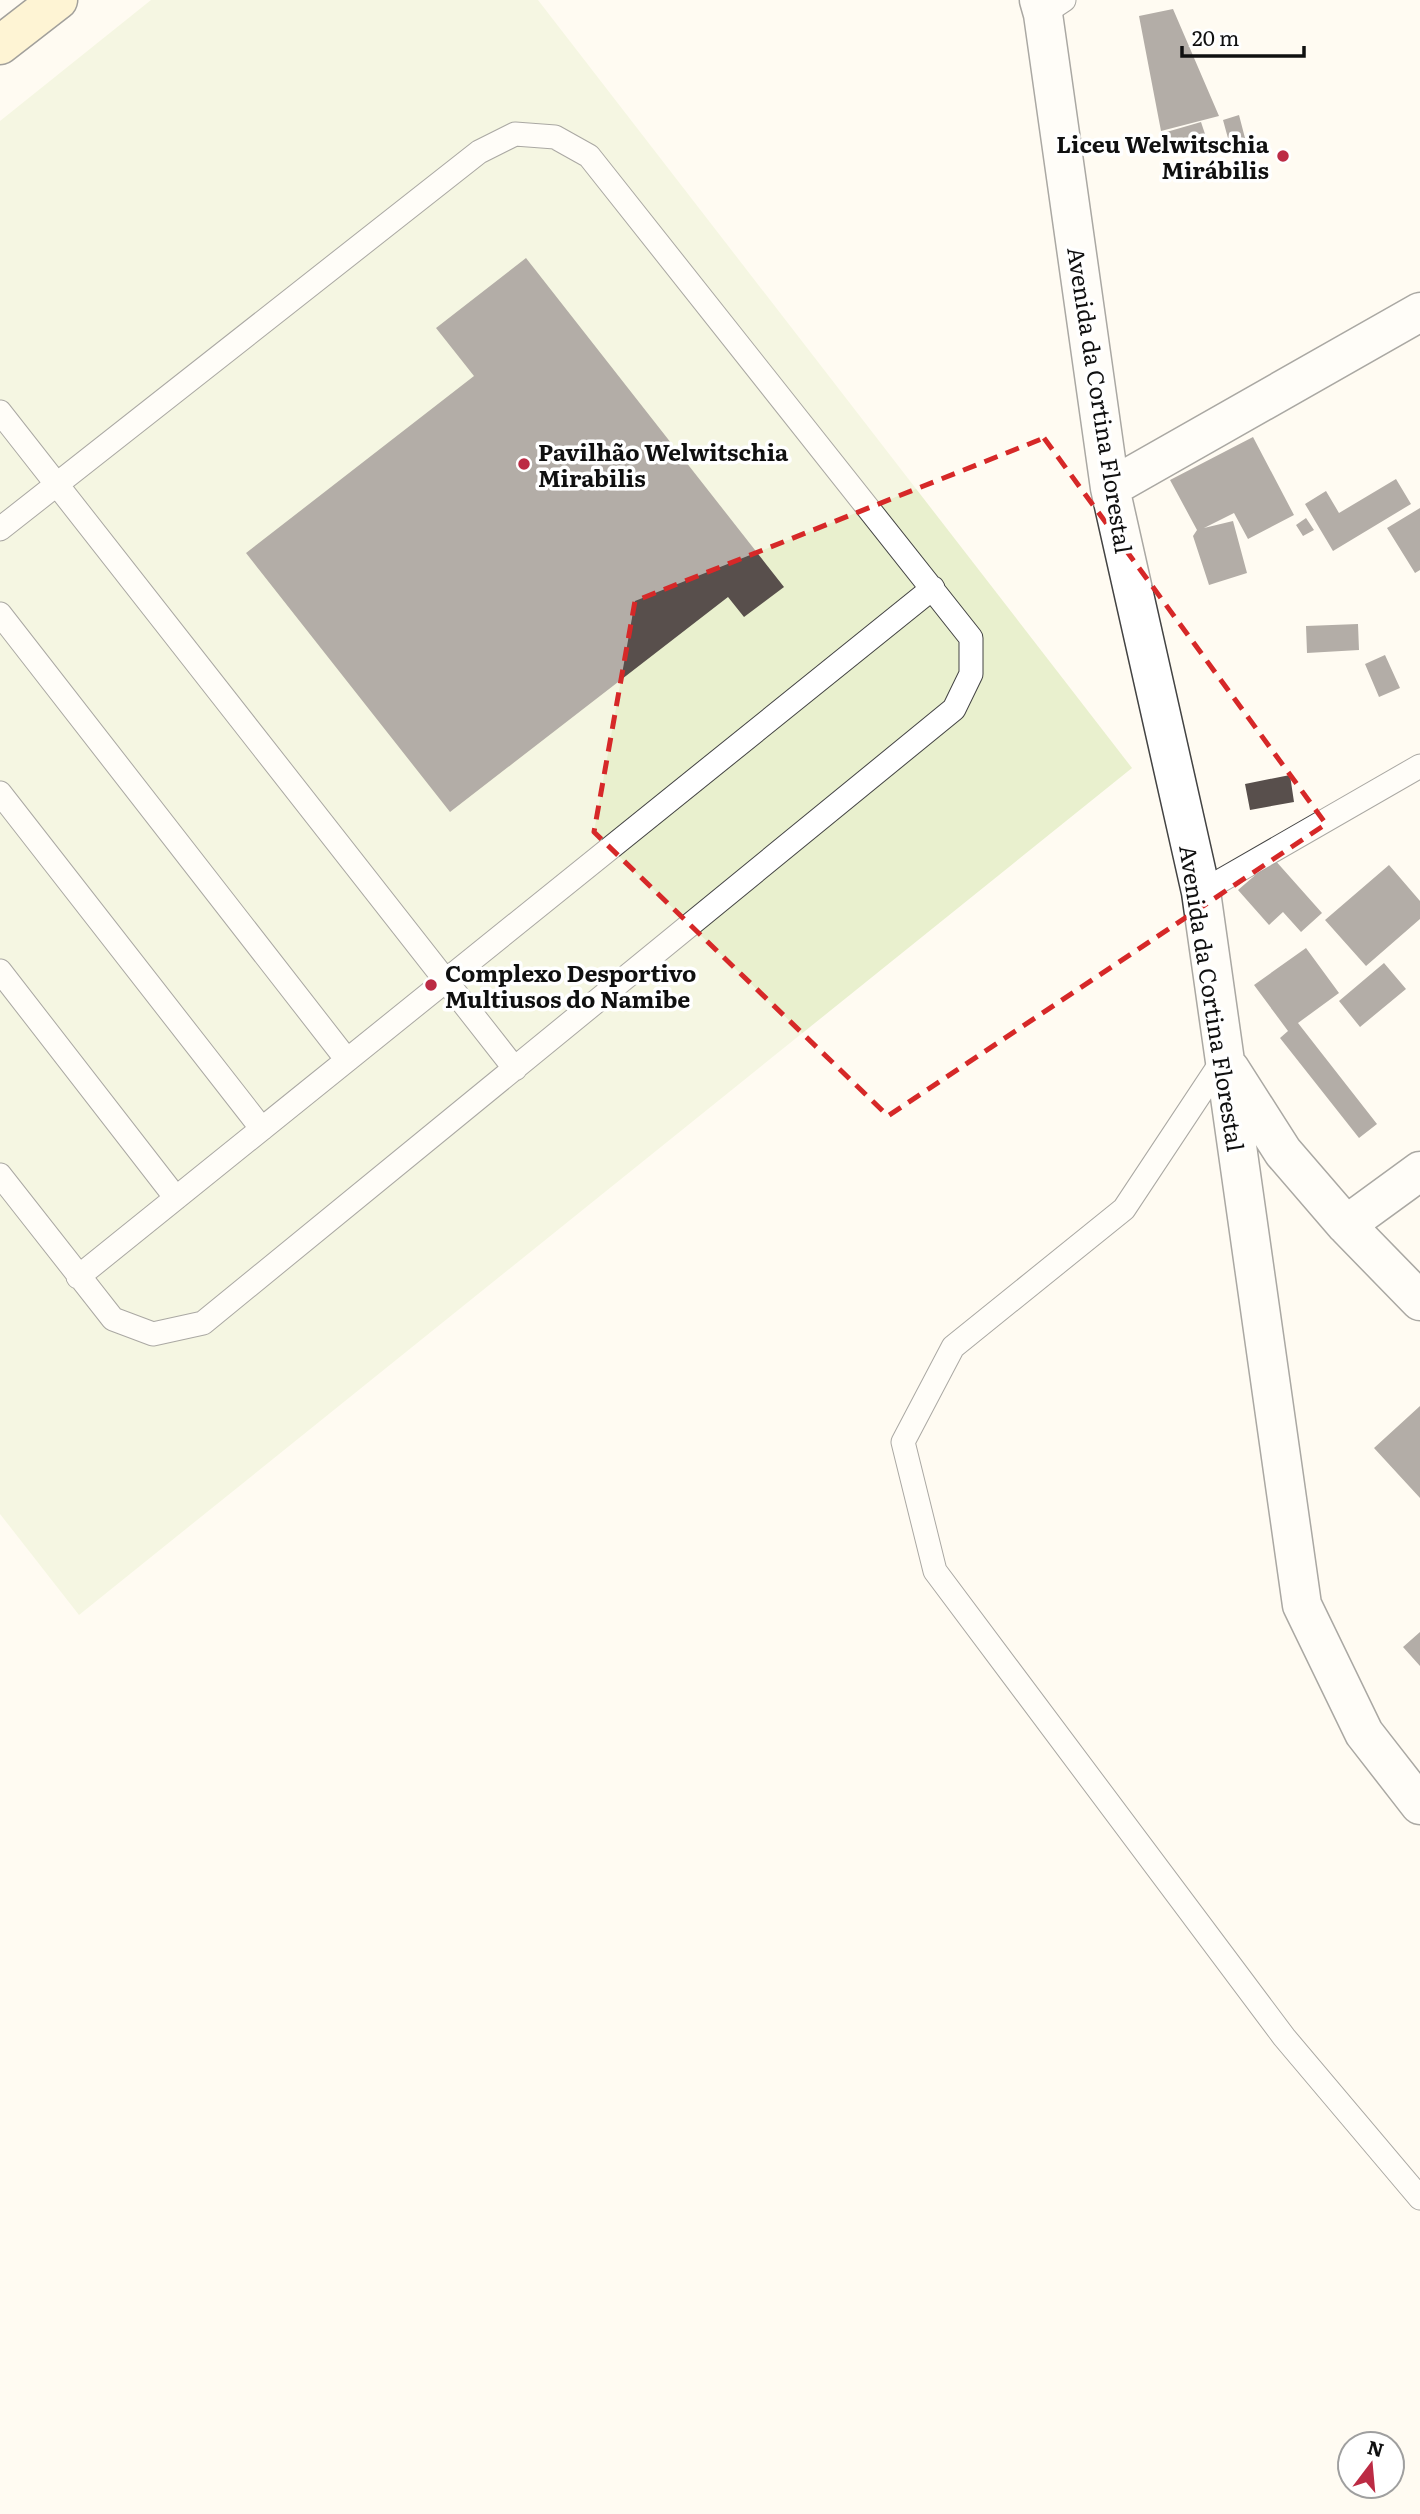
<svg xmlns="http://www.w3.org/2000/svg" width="1420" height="2514" font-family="Literata,serif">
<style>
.pitch{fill:#e9f0ce}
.building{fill:#584f4c}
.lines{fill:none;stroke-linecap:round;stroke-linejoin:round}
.lane-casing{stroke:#434343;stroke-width:25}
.street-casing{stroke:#434343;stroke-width:41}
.secondary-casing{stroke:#323232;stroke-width:41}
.lane{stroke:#fff;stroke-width:23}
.street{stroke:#fff;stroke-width:38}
.secondary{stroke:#fceab0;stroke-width:38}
.marked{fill:none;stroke:#d62828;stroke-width:5;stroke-dasharray:14 9;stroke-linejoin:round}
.poi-dot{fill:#bc2b44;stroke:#fff;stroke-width:2.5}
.labels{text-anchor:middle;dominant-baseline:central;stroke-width:7;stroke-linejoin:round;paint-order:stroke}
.poi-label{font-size:23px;font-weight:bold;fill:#101010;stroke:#fff;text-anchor:start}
.street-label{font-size:23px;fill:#101010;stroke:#fff}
</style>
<rect width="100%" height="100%" fill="#fffbf2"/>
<!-- pitch -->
<path class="pitch" d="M151,0H538L1132,768L79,1615L0,1514V121Z"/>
<!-- building -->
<path class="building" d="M1173,9L1219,116L1161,131L1139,16Z
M1239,115L1245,138L1229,142L1223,120Z
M1201,122L1206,137L1168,148L1163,133Z
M526,258L784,587L744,617L728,597L450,812L246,553L474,376L436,328Z
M1253,437L1294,515L1248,539L1234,513L1204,528L1233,521L1247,573L1209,585L1193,536L1197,530L1170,480Z
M1396,479L1411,504L1333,551L1305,504L1326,491L1339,513Z
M1420,508V570L1415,573L1387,528Z
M1306,518L1314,530L1303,536L1296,525Z
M1358,624L1359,650L1307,653L1306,626Z
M1385,655L1400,688L1379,697L1365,664Z
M1290,775L1294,802L1250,810L1245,784Z
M1274,859L1322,913L1301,932L1283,912L1269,925L1238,890Z
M1389,865L1420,901V919L1366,966L1325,920Z
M1306,948L1339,993L1298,1023L1377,1124L1359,1138L1280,1038L1288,1031L1254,985Z
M1384,963L1406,989L1360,1027L1339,1001Z
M1420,1406V1498L1374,1448Z
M1420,1632V1666L1403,1647Z"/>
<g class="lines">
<!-- lane casing -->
<g class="lane-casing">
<path id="lane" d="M1043,14L1064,0
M0,412L515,1069
M0,529L479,152L515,134L555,137L589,156L971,638V674L954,709L203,1323L153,1334L113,1319L0,1175
M0,614L347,1060
M0,793L262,1129
M1201,892L1420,766
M0,971L176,1198
M1224,1058L1124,1209L953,1347L903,1442L935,1571L1284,2037L1420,2198
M78,1277L933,588"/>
</g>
<!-- street casing -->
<g class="street-casing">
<path id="street" d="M1039,0L1043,14L1110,488L1201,892L1302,1605L1364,1733L1420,1805
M1110,488L1420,312
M1230,1069L1283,1152L1346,1225L1420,1301
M1346,1225L1420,1171"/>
</g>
<!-- secondary casing -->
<g class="secondary-casing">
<path id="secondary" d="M0,45L58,0"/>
</g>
<!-- lane -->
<use href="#lane" class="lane"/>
<!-- street -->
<use href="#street" class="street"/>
<!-- secondary -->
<use href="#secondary" class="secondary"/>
</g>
<!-- marked area -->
<path d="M0 0H1420V2514H0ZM1044,438L1326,824L888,1116L594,832L635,601Z" fill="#fffbf2" fill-opacity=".55" fill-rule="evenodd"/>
<path class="marked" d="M1044,438L1326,824L888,1116L594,832L635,601Z"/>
<!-- markers -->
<g class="poi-dot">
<circle cx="1283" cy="156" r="7"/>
<circle cx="524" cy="464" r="7"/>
<circle cx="431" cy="985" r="7"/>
</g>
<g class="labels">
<!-- poi labels -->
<g class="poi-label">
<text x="1269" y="143" text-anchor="end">Liceu Welwitschia<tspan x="1269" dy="26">Mirábilis</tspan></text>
<text x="538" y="451">Pavilhão Welwitschia<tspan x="538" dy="26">Mirabilis</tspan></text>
<text x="445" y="972">Complexo Desportivo<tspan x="445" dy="26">Multiusos do Namibe</tspan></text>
</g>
<!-- street labels -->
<g class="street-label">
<text transform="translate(1101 400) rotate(81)">Avenida da Cortina Florestal</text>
<text transform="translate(1213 998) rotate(81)">Avenida da Cortina Florestal</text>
</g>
</g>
<!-- north arrow -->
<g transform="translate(1371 2465) rotate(16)"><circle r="33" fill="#ffffff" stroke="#9f9f9f" stroke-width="2"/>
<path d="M0-5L12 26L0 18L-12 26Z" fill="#bc2b44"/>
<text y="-10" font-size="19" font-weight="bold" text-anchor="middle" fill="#101010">N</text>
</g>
<!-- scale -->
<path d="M1182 46v10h122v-10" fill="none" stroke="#101010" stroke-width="3.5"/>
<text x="1192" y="46" font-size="21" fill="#101010" stroke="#ffffff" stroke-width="5" paint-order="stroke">20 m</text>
</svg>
